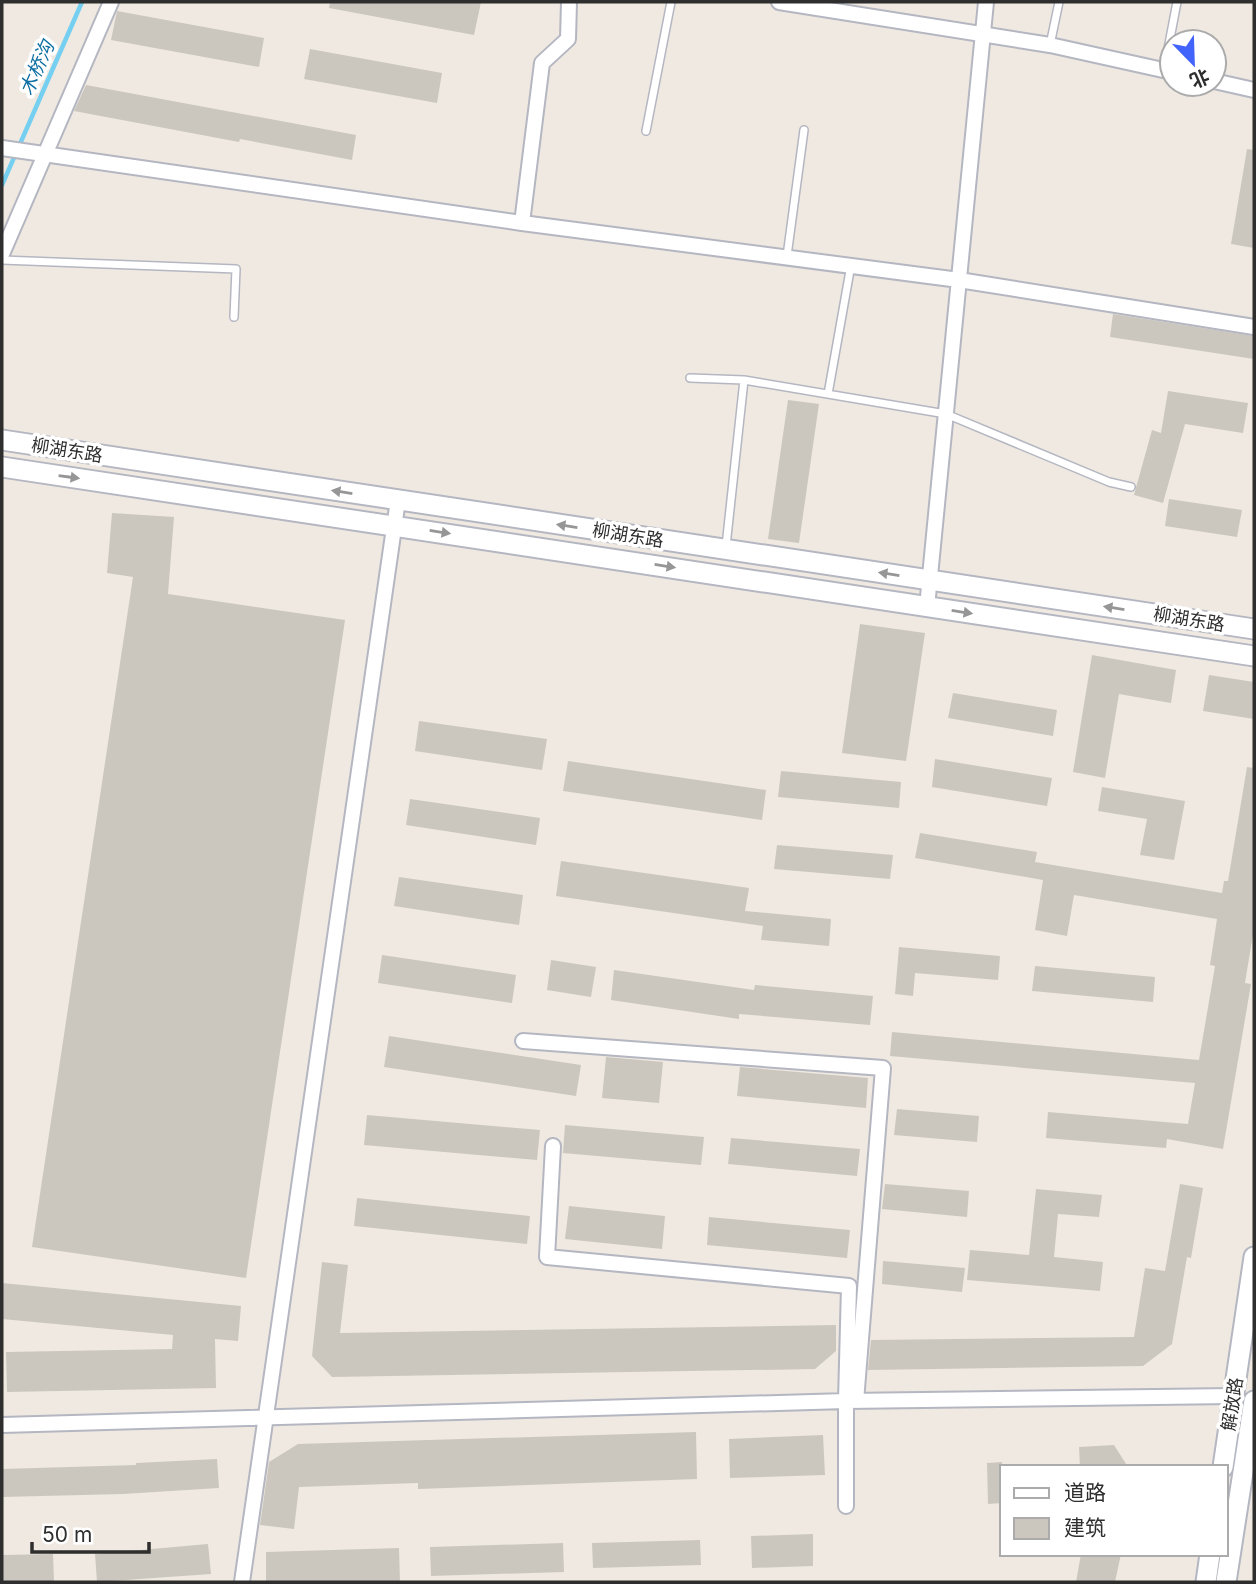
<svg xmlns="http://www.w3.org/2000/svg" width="1256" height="1584" font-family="Inter,'Noto Sans SC',sans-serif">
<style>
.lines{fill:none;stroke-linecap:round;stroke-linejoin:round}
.stream{stroke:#75cff0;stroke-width:4.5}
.building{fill:#cbc7bf}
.lane-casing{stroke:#b4b7c1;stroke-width:10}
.street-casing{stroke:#b4b7c1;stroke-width:18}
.secondary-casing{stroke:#b4b7c1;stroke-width:23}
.lane{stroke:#fff;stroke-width:7}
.street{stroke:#fff;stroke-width:14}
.secondary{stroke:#fff;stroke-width:19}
.oneway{fill:#969696}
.labels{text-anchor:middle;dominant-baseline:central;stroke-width:7;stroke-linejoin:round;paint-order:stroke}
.street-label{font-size:18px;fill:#2e2e2e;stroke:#fff}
.water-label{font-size:19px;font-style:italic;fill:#0d6fa3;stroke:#fff}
</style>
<rect width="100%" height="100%" fill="#efe9e1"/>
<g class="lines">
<!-- stream -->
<path class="stream" d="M2,185L82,2"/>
</g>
<!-- building -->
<path class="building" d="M330,2H481L474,35L329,8Z
M117,11L264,38L259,67L111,40Z
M310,49L442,73L437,103L304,79Z
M86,85L356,135L352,160L240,139L239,142L74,111Z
M1247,149L1254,150V248L1231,244Z
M1113,314L1254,336V359L1110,337Z
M1168,391L1248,403L1243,433L1185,424L1163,503L1134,495L1152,430L1161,433Z
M788,400L819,404L799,543L768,539Z
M1169,499L1242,510L1237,537L1165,526Z
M112,513L174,517L168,594L345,620L246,1278L32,1247L133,577L107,573Z
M860,624L925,633L906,761L842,753Z
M1092,655L1176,670L1171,703L1119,694L1105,778L1073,772Z
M1209,675L1254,682V719L1203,711Z
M953,693L1057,710L1053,736L948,718Z
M419,721L547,739L542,770L415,751Z
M935,759L1052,778L1047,806L932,787Z
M568,761L766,790L762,820L563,791Z
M1247,767L1254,768V928L1245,983L1251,984L1223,1149L1167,1139L1166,1148L1046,1138L1048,1112L1188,1124L1195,1083L890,1056L892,1032L1199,1060L1215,966L1210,965L1217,919L1074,895L1067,936L1035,930L1043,880L915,858L920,833L1037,852L1035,862L1222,893L1224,881H1228Z
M781,771L901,782L899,808L778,797Z
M1102,787L1185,801L1174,860L1140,855L1147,819L1098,811Z
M410,799L540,818L536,845L406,825Z
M777,845L893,855L890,879L774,869Z
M561,861L749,888L745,911L831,919L829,946L761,940L763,926L556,896Z
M399,877L523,895L519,925L394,906Z
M899,947L1000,956L998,980L915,973L913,996L895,994Z
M382,955L516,975L512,1003L378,983Z
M551,960L596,967L591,997L547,990Z
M1035,966L1155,977L1153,1002L1032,991Z
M614,970L754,990L755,985L873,996L870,1025L739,1014V1019L611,1000Z
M389,1036L581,1065L576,1096L384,1067Z
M606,1057L663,1062L659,1103L602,1098Z
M740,1067L868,1078L866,1108L737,1096Z
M897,1109L979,1116L977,1142L894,1135Z
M367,1115L540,1130L537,1160L364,1145Z
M565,1125L704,1137L701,1165L563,1153Z
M731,1138L860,1149L857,1176L728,1164Z
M885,1184L969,1191L967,1217L882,1209Z
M1180,1184L1203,1188L1191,1258L1187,1257L1172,1344L1143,1366L868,1370L871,1340L1134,1337L1145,1268L1165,1271Z
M1036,1189L1102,1195L1099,1217L1058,1214L1054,1257L1103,1262L1100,1291L967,1280L970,1250L1029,1255Z
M357,1198L530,1216L527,1244L354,1226Z
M569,1206L665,1216L662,1249L565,1239Z
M709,1217L850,1230L847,1258L707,1245Z
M883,1261L965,1268L962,1292L882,1284Z
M322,1262L348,1265L340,1333L836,1325V1351L815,1369L332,1377L312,1356Z
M2,1283L241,1306L238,1341L215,1339L216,1388L7,1392L6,1352L172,1349L173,1335L2,1319Z
M696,1432L697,1479L418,1489V1483L299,1487L294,1529L260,1525L269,1462L298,1444Z
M823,1435L825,1475L730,1478L729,1439Z
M1114,1445L1128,1467H1080L1079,1447Z
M217,1459L219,1488L123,1494L2,1497V1469L136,1465V1463Z
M1002,1462V1503L988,1504L987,1463Z
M813,1534V1566L752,1568L751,1536Z
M700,1540L701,1565L593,1568L592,1543Z
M563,1543L564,1572L431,1576L430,1547Z
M208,1544L211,1574L97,1582L95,1554Z
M399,1548L400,1582H266V1552Z
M53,1554L54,1582H2V1555Z
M1081,1554H1121L1115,1582H1076Z"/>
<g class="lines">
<!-- lane casing -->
<g class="lane-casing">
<path id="lane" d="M1050,45L1059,2
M1164,70L1177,2
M646,131L671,2
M787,256L804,130
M2,260L236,269L234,317
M690,378L744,380L946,414L1109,482L1131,487
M828,394L851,265
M726,546L744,380"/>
</g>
<!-- street casing -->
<g class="street-casing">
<path id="street" d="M779,2L1050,45L1172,72
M1214,81L1254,90
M2,148L522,223L959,280L1254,327
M522,223L542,63L568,39L569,2
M2,254L111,2
M927,607L986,2
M523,1041L883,1068L856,1401
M553,1146L547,1257L849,1286L846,1401V1506
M2,1425L846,1401L1234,1396
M242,1582L398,500"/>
</g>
<!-- secondary casing -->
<g class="secondary-casing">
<path id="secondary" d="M2,440L1254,629
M2,467L1254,656
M1223,1467L1254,1257
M1206,1582L1210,1554
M1226,1582L1254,1401"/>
</g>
<!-- lane -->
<use href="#lane" class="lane"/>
<!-- street -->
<use href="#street" class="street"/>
<!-- secondary -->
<use href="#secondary" class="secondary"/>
</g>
<!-- one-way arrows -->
<defs><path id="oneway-solid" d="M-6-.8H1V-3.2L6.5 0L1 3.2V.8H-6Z" transform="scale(1.75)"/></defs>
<g class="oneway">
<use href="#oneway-solid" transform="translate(69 477) rotate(8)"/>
<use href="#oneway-solid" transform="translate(342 492) rotate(-171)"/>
<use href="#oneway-solid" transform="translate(567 526) rotate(-171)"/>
<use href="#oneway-solid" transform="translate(440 532) rotate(9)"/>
<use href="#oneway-solid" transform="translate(665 566) rotate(9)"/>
<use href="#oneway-solid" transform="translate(889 574) rotate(-171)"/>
<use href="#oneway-solid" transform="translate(1114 608) rotate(-171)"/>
<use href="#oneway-solid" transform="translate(962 612) rotate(9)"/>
</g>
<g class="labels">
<!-- street labels -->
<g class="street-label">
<text transform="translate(67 450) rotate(9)">柳湖东路</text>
<text transform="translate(628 535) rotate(9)">柳湖东路</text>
<text transform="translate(1189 619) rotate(9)">柳湖东路</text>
<text transform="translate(1232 1404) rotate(-81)">解放路</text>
</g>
<!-- water labels -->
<g class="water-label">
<text transform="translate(37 68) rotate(-66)">木桥沟</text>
</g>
</g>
<!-- border -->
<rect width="1256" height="1584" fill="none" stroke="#2e2e2e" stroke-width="7"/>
<!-- legend -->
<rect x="1000" y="1465" width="228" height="91" fill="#ffffff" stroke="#ababab" stroke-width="2"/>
<rect x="1014" y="1488" width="35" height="10" fill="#ffffff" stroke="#ababab" stroke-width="2"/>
<text x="1064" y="1500" font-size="21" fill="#2e2e2e">道路</text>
<rect x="1014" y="1518" width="35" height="21" fill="#cbc7bf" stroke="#ababab" stroke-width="2"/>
<text x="1064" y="1535" font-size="21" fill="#2e2e2e">建筑</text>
<!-- north arrow -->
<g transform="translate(1193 63) rotate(157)"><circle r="33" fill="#ffffff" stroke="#ababab" stroke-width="2"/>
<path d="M0-5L12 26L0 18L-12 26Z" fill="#4264fb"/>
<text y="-10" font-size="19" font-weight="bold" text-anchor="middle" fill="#2e2e2e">北</text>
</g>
<!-- scale -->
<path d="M32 1542v10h117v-10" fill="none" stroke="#2e2e2e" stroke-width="3.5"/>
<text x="42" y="1542" font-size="21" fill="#2e2e2e" stroke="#ffffff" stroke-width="5" paint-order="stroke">50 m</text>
</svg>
